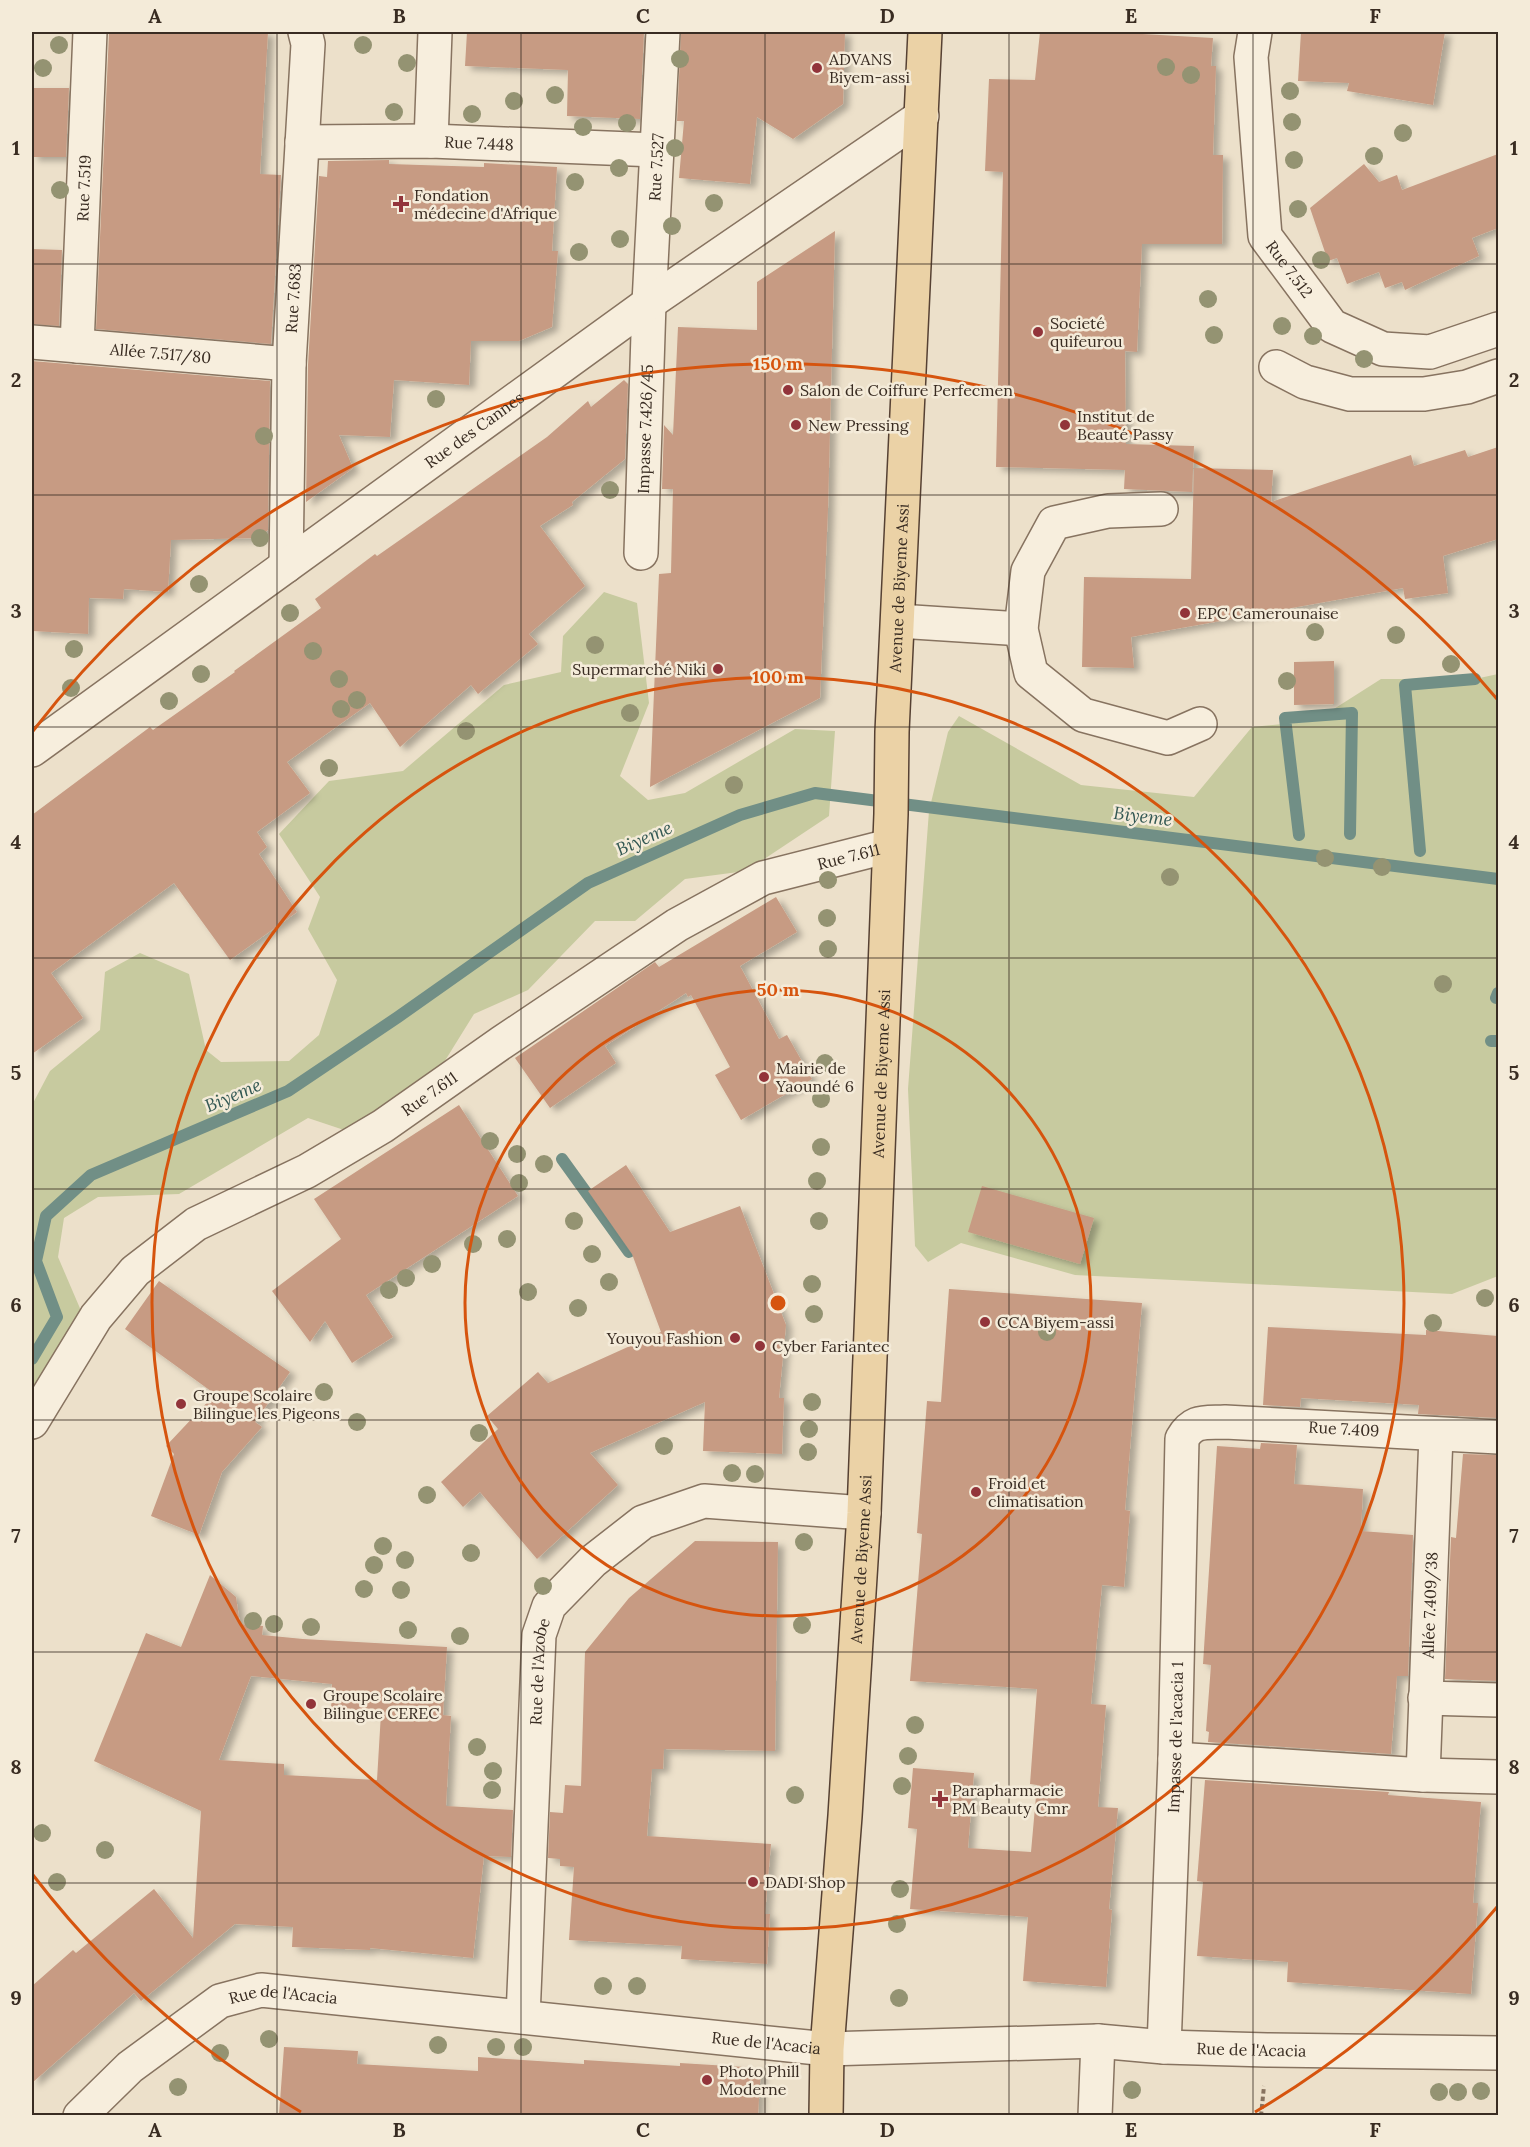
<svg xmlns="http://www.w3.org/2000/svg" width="1530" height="2147" font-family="Lora,serif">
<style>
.green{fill:#c7ca9f}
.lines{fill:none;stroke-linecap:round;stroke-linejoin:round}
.stream{stroke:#718f86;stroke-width:12}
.building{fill:#c79b83;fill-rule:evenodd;filter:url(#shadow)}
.minor-casing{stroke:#877360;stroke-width:36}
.major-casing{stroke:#564133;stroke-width:36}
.path{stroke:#877360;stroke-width:4;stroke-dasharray:4.5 3;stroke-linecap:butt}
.minor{stroke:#f7eedd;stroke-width:33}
.major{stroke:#ebd2a6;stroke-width:33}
.tree{fill:#949372}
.grid{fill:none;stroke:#392c22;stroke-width:1.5;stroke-opacity:0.55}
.ring{fill:none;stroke:#d6540e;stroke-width:3}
.poi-dot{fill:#92343a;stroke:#f4ebd9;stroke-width:2}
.labels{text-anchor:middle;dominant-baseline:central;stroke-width:5;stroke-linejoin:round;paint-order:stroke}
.poi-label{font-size:16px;fill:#392c22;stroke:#f4ebd9;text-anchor:start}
.street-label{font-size:16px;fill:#392c22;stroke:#f4ebd9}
.water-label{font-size:18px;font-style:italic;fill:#335853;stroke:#f4ebd9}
.centre{fill:#d6540e;stroke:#f4ebd9;stroke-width:3}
.ring-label{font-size:18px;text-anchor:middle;font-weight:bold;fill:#d6540e;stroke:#f4ebd9;stroke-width:5;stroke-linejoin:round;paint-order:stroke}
.neatline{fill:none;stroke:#392c22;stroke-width:2}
.grid-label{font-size:20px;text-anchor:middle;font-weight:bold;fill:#392c22}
</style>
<defs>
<filter id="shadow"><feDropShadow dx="6" dy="4" stdDeviation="3" flood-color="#0004"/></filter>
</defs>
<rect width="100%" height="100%" fill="#ece0ca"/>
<!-- green -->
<path class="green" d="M604,592L637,603L649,703L620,776L648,800L685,793L795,729L835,731L829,816L746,871L685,879L635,921H595L528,990L474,1014L433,1080L347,1131L308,1118L179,1194L98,1197L64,1218L58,1257L82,1313L32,1403V1105L50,1071L100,1030L105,972L140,953L189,974L206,1050L221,1062L289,1061L319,1035L337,980L308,929L320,897L279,834L329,781L403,771L504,685L561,672L563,636Z
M1498,674V1276L1452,1294L1075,1275L961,1243L928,1262L915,1246L908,1089L929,811L948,732L959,716L1081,785L1194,797L1252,727L1315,721L1381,679H1475Z"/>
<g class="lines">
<!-- stream -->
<path class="stream" d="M1299,835L1285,718L1352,713L1350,834
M1420,851L1405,685L1475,679
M1496,998L1498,993
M1491,1041H1498
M562,1159L629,1252
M32,1359L57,1317L36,1261L46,1216L91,1175L288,1091L398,1017L588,883L740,815L815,793L1498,879"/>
</g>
<!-- building -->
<path class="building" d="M109,32H268L260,174L281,175L271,344L96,329Z
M467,32H644L640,119L567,116L568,70L465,66Z
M681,32H845L843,104L793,139L757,117L750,184L679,178L684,121H677Z
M1040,32H1107L1213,38L1211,66H1216L1213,155H1223L1222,244H1142L1137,352L1125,351L1126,448V444L1194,446L1192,492L1124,489L1125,470L996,467L1003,172L985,171L989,79L1035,80Z
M1301,32H1445L1433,105L1347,91L1349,83L1298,81Z
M32,88H69L66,157H32Z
M1498,154V228L1472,238L1479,256L1405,290L1402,282L1385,288L1379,272L1347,284L1337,258L1328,261L1310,208L1364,164L1379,182L1397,175L1402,190Z
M389,160V164L484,167V163L557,167L552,251H558L552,327L519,341H471L469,385L394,380L390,437L339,435L353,468L306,502L308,365L319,176L327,177L328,161Z
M835,231L828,509L820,698L650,787L659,574L671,573L673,489H662L664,425L673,435L678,327L757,330V282Z
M32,249L62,250L59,326L32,324Z
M32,361L270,381L268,530L258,538L171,540L168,592L124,589L123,599L89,598L88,634L32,631Z
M624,380L628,384L625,459L572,502L573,505L540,526L585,586L529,634L538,644L478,694L471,685L400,747L370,703L287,762L310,793L257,832L267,847L259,854L297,912L230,960L174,883L51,973L83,1018L32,1054V815L150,727L153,730L235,672L234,671L321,608L315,599L375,554L377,556L547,437L588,401L591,407Z
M1498,447V539L1443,556L1448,593L1405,599L1403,588L1131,637L1134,668L1082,667L1084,577L1191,579L1194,468L1273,470L1271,502L1411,455L1414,466L1465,450L1468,457Z
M1334,661V704L1294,705V662Z
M776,897L797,932L740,966L779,1039L787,1035L812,1079L741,1120L715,1075L730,1067L691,995L688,997L686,993L605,1046L616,1063L550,1108L515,1058L655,962L659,967Z
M459,1105L518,1196L366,1295L393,1337L352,1363L325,1321L310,1342L272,1291L341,1239L314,1199Z
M626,1165L670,1232L740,1206L786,1325L779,1398H784L782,1454L703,1451L705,1402L590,1453L618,1485L537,1559L480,1492L463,1507L441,1482L498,1429L487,1416L538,1372L548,1383L661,1332L632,1254L588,1191Z
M982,1186L1094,1218L1080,1264L968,1232Z
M159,1281L290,1372L255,1422L262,1427L222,1472L199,1535L151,1516L174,1454L166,1446L215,1394L125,1329Z
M949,1289L1142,1303L1125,1510L1130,1511L1124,1587L1102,1585L1091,1704L1106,1705L1098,1807L1118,1808L1109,1909L1112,1910L1106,1987L1023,1981L1028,1917L910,1909L917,1829L908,1828L913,1768L974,1773L968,1848L1031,1852L1037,1785L1030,1784L1037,1689L910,1681L922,1534L917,1533L927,1401L941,1402Z
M1268,1327L1426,1335V1330L1498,1336V1418L1418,1414L1419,1405L1301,1398L1300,1407L1263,1405Z
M1261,1443L1297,1445L1294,1484L1363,1489L1361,1531L1413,1535L1408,1676H1397L1391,1754L1208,1742L1209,1732L1206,1731L1211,1665L1203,1664L1217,1446L1260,1449Z
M1463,1454L1498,1455V1681L1445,1679L1451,1537L1456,1538Z
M695,1541L778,1542L775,1751L664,1749L663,1769H652L647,1836L771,1844L765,1914H770L767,1964L681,1959L682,1946L569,1940L574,1867L560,1866V1859L548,1858L550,1812L563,1813L565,1785L581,1786L585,1652L629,1598Z
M210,1575L236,1597L240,1624L263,1626L262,1635L303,1639L447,1647L443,1715L451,1716L446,1806L513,1810L511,1857L484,1856L473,1958L370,1948V1950L292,1947L293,1927L235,1924L141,2001L134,1993L32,2083V1986L73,1950L76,1953L154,1889L193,1938L201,1811L94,1761L146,1633L181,1647ZM251,1676L332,1684L331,1710L381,1713L377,1780L284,1775V1764L219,1760Z
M1205,1780L1389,1792L1388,1795L1481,1802L1473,1903H1478L1471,1994L1287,1982L1288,1962L1197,1956L1203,1882L1197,1881Z
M284,2047L358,2051L357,2064L478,2071V2057L584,2064V2060L680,2066V2063L761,2068L758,2115H279Z"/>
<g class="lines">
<!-- minor casing -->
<g class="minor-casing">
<g id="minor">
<path id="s1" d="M1255,32L1251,57L1265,236L1332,326L1383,349L1430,352L1498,329"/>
<path d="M431,141L435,32"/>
<path id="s2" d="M302,142L431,141L656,150"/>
<path id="s3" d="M32,342L289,364"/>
<path id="s4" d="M77,346L90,32"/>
<path d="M1276,367L1305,382L1350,394H1424L1467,387L1498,376"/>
<path d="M1161,509L1108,511L1054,523L1028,571L1021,629L1031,673L1083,715L1168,738L1200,724"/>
<path id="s5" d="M641,553L649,303L663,32"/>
<path id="s6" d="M286,566L289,364L308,44L305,32"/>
<path d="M898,621L1021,629"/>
<path id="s7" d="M32,750L649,303L922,116"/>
<path id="s8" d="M32,1422L96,1317L135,1271L196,1224L307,1171L383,1126L501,1043L677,925L763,878L889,846"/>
<path d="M1425,1698L1498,1700"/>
<path d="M1175,1759L1423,1775L1498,1777"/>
<path id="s9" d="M1423,1775L1436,1435"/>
<path id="s10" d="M523,2017L539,1635L549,1606L593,1561L643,1522L704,1501L864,1513"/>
<path id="s11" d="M1164,2047L1175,1759L1182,1439C1193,1419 1205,1423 1225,1422L1498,1437"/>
<path id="s12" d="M80,2116L130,2067L220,2001L261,1990L827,2049L1098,2041L1164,2047L1267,2050L1498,2053"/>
<path d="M1095,2116L1098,2041"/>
</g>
</g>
<!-- major casing -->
<g class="major-casing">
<g id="major">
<path id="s13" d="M826,2116L827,2049L845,1816L864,1513L891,814L892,732L925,32"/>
</g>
</g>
<!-- path -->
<path class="path" d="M1261,2116L1264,2086"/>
<!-- minor -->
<use href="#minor" class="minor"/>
<!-- major -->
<use href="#major" class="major"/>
</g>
<!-- trees -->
<g class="tree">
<circle cx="59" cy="45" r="9"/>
<circle cx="363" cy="45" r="9"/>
<circle cx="680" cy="59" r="9"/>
<circle cx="407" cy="63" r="9"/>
<circle cx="1166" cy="67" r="9"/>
<circle cx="43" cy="68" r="9"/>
<circle cx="1191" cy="75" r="9"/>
<circle cx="1290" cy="91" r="9"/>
<circle cx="555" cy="95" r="9"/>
<circle cx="514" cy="101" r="9"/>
<circle cx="394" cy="112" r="9"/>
<circle cx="472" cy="114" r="9"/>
<circle cx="1292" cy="122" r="9"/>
<circle cx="627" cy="123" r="9"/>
<circle cx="583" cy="127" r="9"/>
<circle cx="1403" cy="133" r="9"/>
<circle cx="675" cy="148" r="9"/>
<circle cx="1374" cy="156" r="9"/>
<circle cx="1294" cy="160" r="9"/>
<circle cx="619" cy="168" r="9"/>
<circle cx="575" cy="182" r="9"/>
<circle cx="60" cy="190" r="9"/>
<circle cx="714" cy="203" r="9"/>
<circle cx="1298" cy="209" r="9"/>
<circle cx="672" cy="226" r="9"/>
<circle cx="620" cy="239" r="9"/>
<circle cx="579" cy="252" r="9"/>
<circle cx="1321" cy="260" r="9"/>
<circle cx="1208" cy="299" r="9"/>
<circle cx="1282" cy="326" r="9"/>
<circle cx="1214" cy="335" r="9"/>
<circle cx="1313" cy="336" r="9"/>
<circle cx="1364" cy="359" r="9"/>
<circle cx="436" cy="399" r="9"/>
<circle cx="264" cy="436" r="9"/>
<circle cx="610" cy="490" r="9"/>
<circle cx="260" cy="538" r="9"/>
<circle cx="199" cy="584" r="9"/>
<circle cx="290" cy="613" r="9"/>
<circle cx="1315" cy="632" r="9"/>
<circle cx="1396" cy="635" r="9"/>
<circle cx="595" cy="645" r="9"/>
<circle cx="74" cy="649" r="9"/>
<circle cx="313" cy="651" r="9"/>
<circle cx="1451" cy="664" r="9"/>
<circle cx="201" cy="674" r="9"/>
<circle cx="339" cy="679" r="9"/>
<circle cx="1287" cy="681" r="9"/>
<circle cx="71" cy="688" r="9"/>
<circle cx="357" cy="700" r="9"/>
<circle cx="169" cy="701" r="9"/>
<circle cx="341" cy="709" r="9"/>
<circle cx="630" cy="713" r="9"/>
<circle cx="466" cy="731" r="9"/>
<circle cx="329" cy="768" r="9"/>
<circle cx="734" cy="785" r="9"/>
<circle cx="1325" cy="858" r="9"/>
<circle cx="1382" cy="867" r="9"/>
<circle cx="1170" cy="877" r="9"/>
<circle cx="828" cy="880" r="9"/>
<circle cx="827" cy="918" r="9"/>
<circle cx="828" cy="949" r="9"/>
<circle cx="1443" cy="984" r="9"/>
<circle cx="825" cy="1063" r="9"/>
<circle cx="821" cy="1099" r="9"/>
<circle cx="490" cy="1141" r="9"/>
<circle cx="821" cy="1147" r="9"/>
<circle cx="517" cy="1154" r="9"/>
<circle cx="544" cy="1164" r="9"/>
<circle cx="817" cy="1181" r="9"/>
<circle cx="519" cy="1183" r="9"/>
<circle cx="574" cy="1221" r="9"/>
<circle cx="819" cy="1221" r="9"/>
<circle cx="507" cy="1239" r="9"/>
<circle cx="473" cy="1244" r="9"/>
<circle cx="592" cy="1254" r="9"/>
<circle cx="432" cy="1264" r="9"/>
<circle cx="406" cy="1278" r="9"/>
<circle cx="609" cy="1282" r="9"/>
<circle cx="812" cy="1284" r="9"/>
<circle cx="389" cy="1290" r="9"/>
<circle cx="528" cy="1292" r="9"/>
<circle cx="1485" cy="1298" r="9"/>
<circle cx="578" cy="1308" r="9"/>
<circle cx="814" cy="1314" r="9"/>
<circle cx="1433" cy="1323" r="9"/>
<circle cx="1047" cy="1332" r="9"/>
<circle cx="324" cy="1392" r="9"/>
<circle cx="812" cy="1402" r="9"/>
<circle cx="357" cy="1422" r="9"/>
<circle cx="809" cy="1429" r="9"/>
<circle cx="479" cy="1433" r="9"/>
<circle cx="664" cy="1446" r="9"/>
<circle cx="808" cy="1452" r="9"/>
<circle cx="732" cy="1473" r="9"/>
<circle cx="755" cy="1474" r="9"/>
<circle cx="427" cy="1495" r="9"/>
<circle cx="804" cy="1542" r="9"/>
<circle cx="383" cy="1546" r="9"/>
<circle cx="471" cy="1553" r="9"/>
<circle cx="405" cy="1560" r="9"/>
<circle cx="374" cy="1565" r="9"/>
<circle cx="543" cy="1586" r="9"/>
<circle cx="364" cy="1589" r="9"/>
<circle cx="401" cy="1590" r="9"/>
<circle cx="253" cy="1621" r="9"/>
<circle cx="274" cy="1624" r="9"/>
<circle cx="802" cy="1625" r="9"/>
<circle cx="311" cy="1627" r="9"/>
<circle cx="408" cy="1630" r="9"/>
<circle cx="460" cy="1636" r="9"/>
<circle cx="915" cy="1725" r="9"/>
<circle cx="477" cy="1747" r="9"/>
<circle cx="908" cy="1756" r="9"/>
<circle cx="493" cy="1771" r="9"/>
<circle cx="902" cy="1786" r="9"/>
<circle cx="492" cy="1790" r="9"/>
<circle cx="795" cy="1795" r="9"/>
<circle cx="42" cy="1833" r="9"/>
<circle cx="105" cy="1850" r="9"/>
<circle cx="57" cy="1882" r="9"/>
<circle cx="900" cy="1889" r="9"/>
<circle cx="897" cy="1924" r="9"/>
<circle cx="603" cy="1986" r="9"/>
<circle cx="637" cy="1986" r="9"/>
<circle cx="899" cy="1998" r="9"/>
<circle cx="269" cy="2039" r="9"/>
<circle cx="438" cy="2045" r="9"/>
<circle cx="496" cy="2047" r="9"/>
<circle cx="523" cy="2047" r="9"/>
<circle cx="220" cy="2053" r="9"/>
<circle cx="178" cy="2087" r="9"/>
<circle cx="1132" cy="2090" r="9"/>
<circle cx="1481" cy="2091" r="9"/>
<circle cx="1439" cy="2092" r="9"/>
<circle cx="1458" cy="2092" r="9"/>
</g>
<!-- grid -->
<path class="grid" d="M277,32V2116M521,32V2116M765,32V2116M1009,32V2116M1253,32V2116M32,264H1498M32,495H1498M32,727H1498M32,958H1498M32,1189H1498M32,1420H1498M32,1652H1498M32,1883H1498"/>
<!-- distance rings -->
<g class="ring">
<circle cx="778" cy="1303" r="313"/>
<circle cx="778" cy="1303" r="626"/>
<path d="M1497 1907A939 939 0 0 1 1255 2112M301 2112A939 939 0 0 1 33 1875M33 731A939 939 0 0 1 1497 699"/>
</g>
<!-- markers -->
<g class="poi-dot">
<circle cx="817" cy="68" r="6"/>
<path d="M398 195h6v6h6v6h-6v6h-6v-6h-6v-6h6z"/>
<circle cx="1038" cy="332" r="6"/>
<circle cx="788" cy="390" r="6"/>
<circle cx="796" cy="425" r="6"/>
<circle cx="1065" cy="425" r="6"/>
<circle cx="1185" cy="613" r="6"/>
<circle cx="718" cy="669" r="6"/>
<circle cx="764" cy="1077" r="6"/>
<circle cx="985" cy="1322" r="6"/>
<circle cx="735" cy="1338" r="6"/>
<circle cx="760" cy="1346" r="6"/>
<circle cx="181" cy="1404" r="6"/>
<circle cx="976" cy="1492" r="6"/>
<circle cx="311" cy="1704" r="6"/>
<path d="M937 1790h6v6h6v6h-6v6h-6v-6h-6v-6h6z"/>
<circle cx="753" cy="1882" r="6"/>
<circle cx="707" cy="2080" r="6"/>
</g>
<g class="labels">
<!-- poi labels -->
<g class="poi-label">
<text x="829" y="59">ADVANS<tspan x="829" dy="18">Biyem-assi</tspan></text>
<text x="414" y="195">Fondation<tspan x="414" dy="18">médecine d'Afrique</tspan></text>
<text x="1050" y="323">Societé<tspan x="1050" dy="18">quifeurou</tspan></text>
<text x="800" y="390">Salon de Coiffure Perfecmen</text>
<text x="1077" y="416">Institut de<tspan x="1077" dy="18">Beauté Passy</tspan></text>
<text x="808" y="425">New Pressing</text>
<text x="1197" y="613">EPC Camerounaise</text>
<text x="706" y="669" text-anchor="end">Supermarché Niki</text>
<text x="776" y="1068">Mairie de<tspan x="776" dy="18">Yaoundé 6</tspan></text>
<text x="997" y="1322">CCA Biyem-assi</text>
<text x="723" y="1338" text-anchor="end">Youyou Fashion</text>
<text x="772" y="1346">Cyber Fariantec</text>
<text x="193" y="1395">Groupe Scolaire<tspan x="193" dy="18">Bilingue les Pigeons</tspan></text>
<text x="988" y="1483">Froid et<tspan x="988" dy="18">climatisation</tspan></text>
<text x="323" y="1695">Groupe Scolaire<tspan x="323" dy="18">Bilingue CEREC</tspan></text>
<text x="952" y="1790">Parapharmacie<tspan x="952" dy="18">PM Beauty Cmr</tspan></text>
<text x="765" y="1882">DADI Shop</text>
<text x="719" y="2071">Photo Phill<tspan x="719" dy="18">Moderne</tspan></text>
</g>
<!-- street labels -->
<g class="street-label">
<text stroke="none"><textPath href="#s2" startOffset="177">Rue 7.448</textPath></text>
<text stroke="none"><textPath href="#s5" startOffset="386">Rue 7.527</textPath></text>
<text stroke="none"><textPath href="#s4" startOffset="158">Rue 7.519</textPath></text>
<text stroke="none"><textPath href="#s1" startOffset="246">Rue 7.512</textPath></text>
<text stroke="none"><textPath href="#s6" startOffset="268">Rue 7.683</textPath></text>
<text stroke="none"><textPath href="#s3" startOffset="129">Allée 7.517/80</textPath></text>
<text stroke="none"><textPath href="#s5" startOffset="124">Impasse 7.426/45</textPath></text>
<text stroke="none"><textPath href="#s7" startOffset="546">Rue des Cannes</textPath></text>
<text stroke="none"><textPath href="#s13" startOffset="1530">Avenue de Biyeme Assi</textPath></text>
<text stroke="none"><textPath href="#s8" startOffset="1014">Rue 7.611</textPath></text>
<text stroke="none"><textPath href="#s13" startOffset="1044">Avenue de Biyeme Assi</textPath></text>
<text stroke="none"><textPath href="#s8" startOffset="528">Rue 7.611</textPath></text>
<text stroke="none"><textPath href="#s11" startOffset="777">Rue 7.409</textPath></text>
<text stroke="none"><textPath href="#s13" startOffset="558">Avenue de Biyeme Assi</textPath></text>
<text stroke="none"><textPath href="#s9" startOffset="170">Allée 7.409/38</textPath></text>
<text stroke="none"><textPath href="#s10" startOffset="346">Rue de l'Azobe</textPath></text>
<text stroke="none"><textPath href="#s11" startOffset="310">Impasse de l'acacia 1</textPath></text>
<text stroke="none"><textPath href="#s12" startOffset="246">Rue de l'Acacia</textPath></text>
<text stroke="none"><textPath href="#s12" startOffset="732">Rue de l'Acacia</textPath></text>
<text stroke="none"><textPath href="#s12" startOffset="1218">Rue de l'Acacia</textPath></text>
</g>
<!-- water labels -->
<g class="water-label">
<text transform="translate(1143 816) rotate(7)">Biyeme</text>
<text transform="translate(644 838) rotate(-24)">Biyeme</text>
<text transform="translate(233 1095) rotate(-23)">Biyeme</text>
</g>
</g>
<circle cx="778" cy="1303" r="9" class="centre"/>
<g class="ring-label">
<text x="778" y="370">150 m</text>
<text x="778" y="683">100 m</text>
<text x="778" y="996">50 m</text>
</g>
<!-- border -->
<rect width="1530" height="2147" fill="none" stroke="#f4ebd9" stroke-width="66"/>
<rect x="33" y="33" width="1464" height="2081" class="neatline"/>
<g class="grid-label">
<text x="155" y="23">A</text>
<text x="399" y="23">B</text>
<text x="643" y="23">C</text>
<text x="887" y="23">D</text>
<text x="1131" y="23">E</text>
<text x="1375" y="23">F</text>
<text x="16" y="155">1</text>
<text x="1514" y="155">1</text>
<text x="16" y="387">2</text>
<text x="1514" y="387">2</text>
<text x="16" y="618">3</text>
<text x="1514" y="618">3</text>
<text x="16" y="849">4</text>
<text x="1514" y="849">4</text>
<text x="16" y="1080">5</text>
<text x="1514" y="1080">5</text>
<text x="16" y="1312">6</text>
<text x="1514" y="1312">6</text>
<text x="16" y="1543">7</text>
<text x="1514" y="1543">7</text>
<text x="16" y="1774">8</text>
<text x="1514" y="1774">8</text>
<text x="16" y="2005">9</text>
<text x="1514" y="2005">9</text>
<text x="155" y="2137">A</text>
<text x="399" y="2137">B</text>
<text x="643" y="2137">C</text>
<text x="887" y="2137">D</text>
<text x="1131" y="2137">E</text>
<text x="1375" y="2137">F</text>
</g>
</svg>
